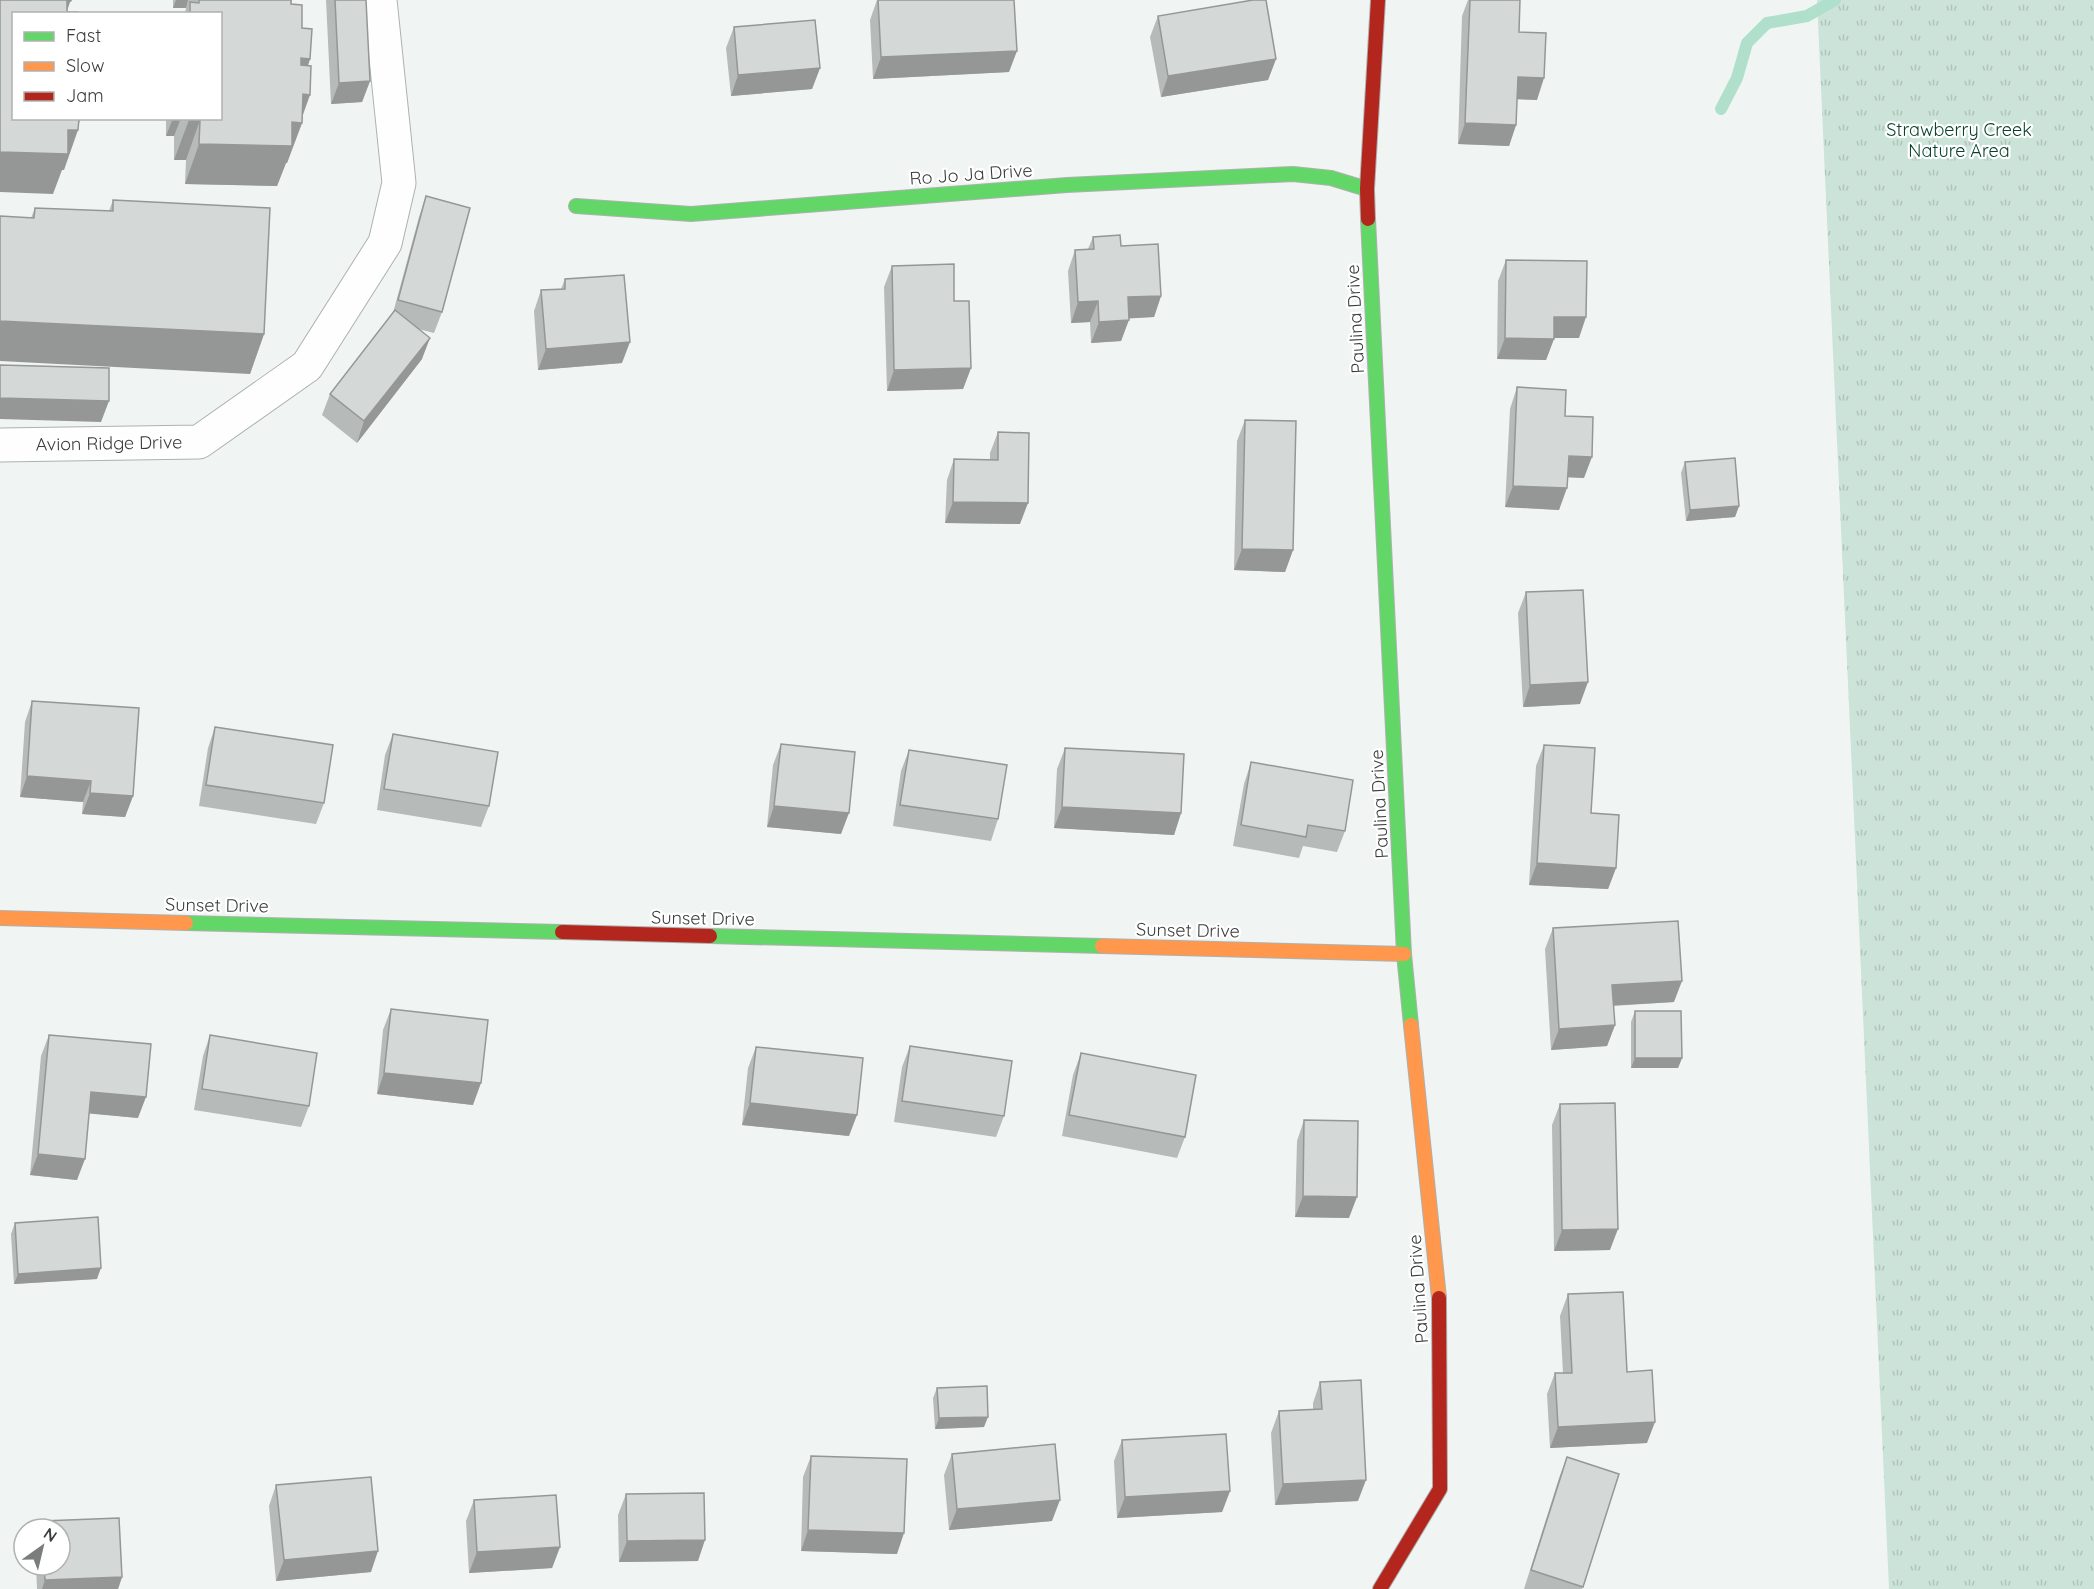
<svg xmlns="http://www.w3.org/2000/svg" width="2094" height="1589" font-family="Quicksand,sans-serif">
<style>
.park{fill:url(#park-tufts)}
.lines{fill:none;stroke-linecap:round;stroke-linejoin:round}
.stream{stroke:#b0e0cb;stroke-width:12}
.street-casing{stroke:#adb1af;stroke-width:35}
.fast-casing{stroke:#adb1af;stroke-width:16}
.slow-casing{stroke:#adb1af;stroke-width:16}
.jam-casing{stroke:#adb1af;stroke-width:16}
.street{stroke:#fdfefd;stroke-width:33}
.fast{stroke:#63d668;stroke-width:14}
.slow{stroke:#ff974d;stroke-width:14}
.jam{stroke:#b3261e;stroke-width:14}
.wall{fill:#b6bab9}
.shaded-wall{fill:#949796}
.building{fill:#d4d8d7;stroke:#949796;stroke-width:1.5}
.labels{text-anchor:middle;dominant-baseline:central;stroke-width:4.5;stroke-linejoin:round;paint-order:stroke}
.park-label{font-size:18px;fill:#0a422f;stroke:#fff}
.street-label{font-size:18px;fill:#3a3d3c;stroke:#fff}
</style>
<defs>
<pattern id="park-tufts" width="24" height="20" patternUnits="userSpaceOnUse" patternTransform="scale(1.5)"><rect width="24" height="20" fill="#cce3d9"/><path d="M3 7l-1-3M5 7V3M7 7l1-3M15 17l-1-3M17 17v-4M19 17l1-3" fill="none" stroke="#b0c4bb"/></pattern>
</defs>
<rect width="100%" height="100%" fill="#f0f5f3"/>
<!-- park -->
<path class="park" d="M1817,0H2094V1589H1889Z"/>
<g class="lines">
<!-- stream -->
<path class="stream" d="M1721,109L1737,78L1747,43L1767,23L1807,16L1835,0"/>
<!-- street casing -->
<g class="street-casing">
<path id="street" d="M0,445L199,442L307,366L385,243L399,183L380,0"/>
</g>
<!-- fast casing -->
<g class="fast-casing">
<path id="fast" d="M576,206L691,214L1067,185L1293,174L1331,178L1367,189
M1368,219L1404,954L1411,1025
M186,923L562,932
M710,936L1102,946"/>
</g>
<!-- slow casing -->
<g class="slow-casing">
<path id="slow" d="M0,918L186,923
M1102,946L1404,954
M1411,1025L1439,1298"/>
</g>
<!-- jam casing -->
<g class="jam-casing">
<path id="jam" d="M1368,219L1367,189L1378,0
M562,932L710,936
M1380,1589L1440,1489L1439,1298"/>
</g>
<!-- street -->
<use href="#street" class="street"/>
<!-- fast -->
<use href="#fast" class="fast"/>
<!-- slow -->
<use href="#slow" class="slow"/>
<!-- jam -->
<use href="#jam" class="jam"/>
</g>
<!-- wall -->
<path class="wall" d="M173,0H292L291,4L302,28L310,59L308,66L302,123L287,163H286L277,186L185,184L186,160H174V136H166V118H220V14H185L186,8H173Z
M326,0H366L370,81L362,102L331,104Z
M877,0L1009,72L873,79L870,20Z
M1468,0H1520L1519,32L1537,100L1517,99L1516,125L1509,146L1458,144L1462,16Z
M1158,16L1276,59L1268,80L1161,97L1150,37Z
M734,27L820,68L812,89L731,96L726,48Z
M426,196L442,312L434,333L418,329L422,359L357,443L322,415L330,394L393,313L419,217Z
M113,200L264,334L250,374L31,218L35,208L109,211Z
M1093,237L1121,246L1161,296L1154,317L1129,318L1121,341L1091,343L1090,322L1071,323L1068,271L1075,250L1088,249Z
M1506,260L1579,338H1554L1546,360L1497,359L1498,281Z
M892,266L954,301L971,368L963,389L887,391L884,287Z
M565,279L622,363L538,370L534,311L541,290L561,289Z
M1517,387L1565,416L1584,478L1568,477L1559,510L1505,507L1510,409Z
M1245,420L1293,550L1285,572L1234,570L1237,441Z
M998,432L1020,524L945,523L947,480L954,459L990,460V453Z
M1685,462L1739,506L1735,517L1686,521L1681,473Z
M1526,592L1580,704L1523,707L1518,613Z
M32,701L133,796L125,817L82,814L83,802L20,797L25,722Z
M215,727L324,803L316,824L199,806L208,748Z
M393,734L489,806L481,827L377,810L385,755Z
M781,744L841,834L767,827L773,765Z
M1544,745L1616,868L1608,889L1529,885L1536,766Z
M1065,748L1181,813L1174,835L1054,828L1057,769Z
M909,750L998,819L991,841L893,826L901,771Z
M1251,762L1345,831L1337,852L1303,846L1299,858L1233,846L1244,784Z
M1553,928L1674,1002L1613,1006L1615,1025L1607,1046L1551,1050L1545,949Z
M391,1009L473,1105L377,1094L383,1030Z
M1635,1011L1682,1058L1678,1068H1631V1022Z
M49,1035L138,1118L89,1113L77,1180L30,1175L41,1056Z
M210,1035L309,1106L301,1127L194,1110L203,1056Z
M910,1046L1004,1116L996,1137L894,1122L902,1067Z
M756,1047L849,1136L742,1125L748,1068Z
M1081,1053L1185,1137L1177,1158L1062,1136L1073,1075Z
M1560,1104L1610,1250L1554,1251L1552,1125Z
M1304,1120L1349,1218L1295,1217L1297,1141Z
M15,1223L97,1279L14,1284L11,1234Z
M1568,1294L1627,1372L1647,1443L1550,1448L1547,1394L1555,1373H1563L1560,1316Z
M1320,1382L1358,1501L1275,1505L1271,1433L1279,1411L1313,1409V1403Z
M937,1388L984,1427L935,1429L933,1398Z
M1122,1440L1230,1491L1222,1512L1117,1518L1114,1461Z
M952,1454L1052,1521L949,1530L944,1475Z
M811,1456L897,1554L801,1551L803,1477Z
M1567,1457L1619,1474L1582,1589H1524L1559,1478Z
M276,1485L371,1572L276,1581L269,1506Z
M626,1494L698,1561L619,1562L618,1515Z
M474,1500L560,1547L552,1568L469,1573L466,1521Z
M119,1518L122,1577L118,1589H37L36,1565H60V1529H39L42,1521Z"/>
<!-- shaded-wall -->
<path class="shaded-wall" d="M59,0H72L71,2H70L66,14Z
M176,0H188L186,8H173Z
M1017,51L1009,72L873,79L881,57Z
M301,58L310,59L296,99Z
M1276,59L1268,80L1161,97L1168,76Z
M820,68L812,89L731,96L738,75Z
M1518,77L1544,78L1537,100L1510,99Z
M370,81L362,102L331,104L339,83Z
M303,94L310,95L300,123H302L287,163H286L277,186L185,184L199,144Z
M73,118H81L76,130H78L64,170H62L53,194L0,192V152Z
M173,118H181L174,136H166Z
M189,120H200L186,160H174Z
M1465,123L1516,125L1509,146L1458,144Z
M1161,296L1154,317L1120,319L1128,297Z
M1098,301L1090,322L1071,323L1078,302Z
M1554,317H1586L1579,338H1546Z
M1129,320L1121,341L1091,343L1099,322Z
M0,321L264,334L250,374L0,361Z
M430,338L422,359L357,443L364,421Z
M1505,338L1554,339L1546,360L1497,359Z
M630,342L622,363L538,370L546,349Z
M971,368L963,389L887,391L894,370Z
M0,398L109,401L101,422L0,419Z
M1569,456L1592,457L1584,478L1561,477Z
M1513,486L1567,488L1559,510L1505,507Z
M953,502L1028,503L1020,524L945,523Z
M1739,506L1735,517L1686,521L1690,510Z
M1242,549L1293,550L1285,572L1234,570Z
M1588,682L1580,704L1523,707L1530,685Z
M27,776L91,781L83,802L20,797Z
M90,793L133,796L125,817L82,814Z
M774,806L849,813L841,834L767,827Z
M1062,807L1181,813L1174,835L1054,828Z
M1537,863L1616,868L1608,889L1529,885Z
M1682,981L1674,1002L1604,1006L1612,985Z
M1615,1025L1607,1046L1551,1050L1559,1029Z
M1635,1058H1682L1678,1068H1631Z
M384,1073L481,1083L473,1105L377,1094Z
M91,1092L146,1097L138,1118L84,1113Z
M750,1103L857,1115L849,1136L742,1125Z
M38,1154L85,1159L77,1180L30,1175Z
M1303,1196L1357,1197L1349,1218L1295,1217Z
M1618,1229L1610,1250L1554,1251L1562,1230Z
M101,1268L97,1279L14,1284L18,1274Z
M988,1417L984,1427L935,1429L939,1418Z
M1655,1422L1647,1443L1550,1448L1558,1427Z
M1366,1480L1358,1501L1275,1505L1283,1484Z
M1230,1491L1222,1512L1117,1518L1125,1497Z
M1060,1500L1052,1521L949,1530L957,1509Z
M808,1530L904,1533L897,1554L801,1551Z
M705,1540L698,1561L619,1562L627,1541Z
M560,1547L552,1568L469,1573L477,1552Z
M378,1551L371,1572L276,1581L284,1560Z
M122,1577L118,1589H42L45,1580Z"/>
<!-- building -->
<path class="building" d="M0,0H67V12H78V14H14V118H79L78,130H68V154L0,152Z
M199,0H291V4L302,5V28L312,29L310,59L301,58V65L311,66L310,95L303,94L302,123L292,122V146L199,144L200,120H189V118H220V14H190V2L199,3Z
M335,0H366L370,81L339,83Z
M878,0H1014L1017,51L881,57Z
M1253,0H1266L1276,59L1168,76L1158,16Z
M1470,0H1520L1519,32L1546,33L1544,78L1518,77L1516,125L1465,123Z
M815,20L820,68L738,75L734,27Z
M426,196L470,208L442,312L398,300Z
M113,200L270,208L264,334L0,321V216L34,218L35,208L113,211Z
M1120,235L1121,246L1158,244L1161,296L1128,297L1129,320L1099,322L1098,301L1078,302L1075,250L1094,249L1093,237Z
M1506,260L1587,261L1586,317H1554V339L1505,338Z
M954,264V301H969L971,368L894,370L892,266Z
M624,275L630,342L546,349L541,290L565,289V279Z
M395,310L430,338L364,421L330,394Z
M0,365L109,368V401L0,398Z
M1517,387L1566,390L1565,416L1593,417L1592,457L1569,456L1567,488L1513,486Z
M1245,420L1296,421L1293,550L1242,549Z
M998,432L1029,433L1028,503L953,502L954,459L998,460Z
M1735,458L1739,506L1690,510L1685,462Z
M1583,590L1588,682L1530,685L1526,592Z
M32,701L139,708L133,796L90,793L91,781L27,776Z
M215,727L333,745L324,803L206,785Z
M393,734L498,752L489,806L384,789Z
M781,744L855,752L849,813L774,806Z
M1544,745L1595,748L1591,813L1619,815L1616,868L1537,863Z
M1065,748L1184,754L1181,813L1062,807Z
M909,750L1007,765L998,819L900,805Z
M1251,762L1353,780L1345,831L1308,825L1306,837L1241,825Z
M1678,921L1682,981L1612,985L1615,1025L1559,1029L1553,928Z
M391,1009L488,1020L481,1083L384,1073Z
M1635,1011H1681L1682,1058H1635Z
M49,1035L151,1044L146,1097L91,1092L85,1159L38,1154Z
M210,1035L317,1053L309,1106L202,1089Z
M910,1046L1012,1061L1004,1116L902,1101Z
M756,1047L863,1058L857,1115L750,1103Z
M1081,1053L1196,1075L1185,1137L1069,1115Z
M1615,1103L1618,1229L1562,1230L1560,1104Z
M1304,1120L1358,1121L1357,1197L1303,1196Z
M98,1217L101,1268L18,1274L15,1223Z
M1623,1292L1627,1372L1652,1370L1655,1422L1558,1427L1555,1373H1572L1568,1294Z
M1361,1380L1366,1480L1283,1484L1279,1411L1322,1409L1320,1382Z
M987,1386L988,1417L939,1418L937,1388Z
M1226,1434L1230,1491L1125,1497L1122,1440Z
M1055,1444L1060,1500L957,1509L952,1454Z
M811,1456L907,1459L904,1533L808,1530Z
M1567,1457L1619,1474L1583,1587L1531,1570Z
M371,1477L378,1551L284,1560L276,1485Z
M704,1493L705,1540L627,1541L626,1494Z
M556,1495L560,1547L477,1552L474,1500Z
M119,1518L122,1577L45,1580L44,1565H60V1529H43L42,1521Z"/>
<g class="labels">
<!-- park labels -->
<g class="park-label">
<text x="1959" y="129">Strawberry Creek<tspan x="1959" dy="21">Nature Area</tspan></text>
</g>
<!-- street labels -->
<g class="street-label">
<text transform="translate(971 174) rotate(-4)">Ro Jo Ja Drive</text>
<text transform="translate(1355 319) rotate(-93)">Paulina Drive</text>
<text transform="translate(109 443) rotate(-1)">Avion Ridge Drive</text>
<text transform="translate(1379 804) rotate(-93)">Paulina Drive</text>
<text transform="translate(217 905) rotate(1)">Sunset Drive</text>
<text transform="translate(703 918) rotate(1)">Sunset Drive</text>
<text transform="translate(1188 930) rotate(1)">Sunset Drive</text>
<text transform="translate(1418 1289) rotate(-94)">Paulina Drive</text>
</g>
</g>
<!-- legend -->
<rect x="12" y="12" width="210" height="108" fill="#ffffff" stroke="#b0b1b1" stroke-width="1.5"/>
<rect x="24" y="32" width="30" height="9" fill="#63d668" stroke="#b0b1b1" stroke-width="1.5"/>
<text x="66" y="42" font-size="18" fill="#3a3d3c">Fast</text>
<rect x="24" y="62" width="30" height="9" fill="#ff974d" stroke="#b0b1b1" stroke-width="1.5"/>
<text x="66" y="72" font-size="18" fill="#3a3d3c">Slow</text>
<rect x="24" y="92" width="30" height="9" fill="#b3261e" stroke="#b0b1b1" stroke-width="1.5"/>
<text x="66" y="102" font-size="18" fill="#3a3d3c">Jam</text>
<!-- north arrow -->
<g transform="translate(42 1547) rotate(34)"><circle r="28" fill="#ffffff" stroke="#b0b1b1" stroke-width="1.5"/>
<path d="M0-4.5L10 22L0 15L-10 22Z" fill="#7a7d7c"/>
<text y="-9" font-size="16" font-weight="bold" text-anchor="middle" fill="#3a3d3c">N</text>
</g>
</svg>
